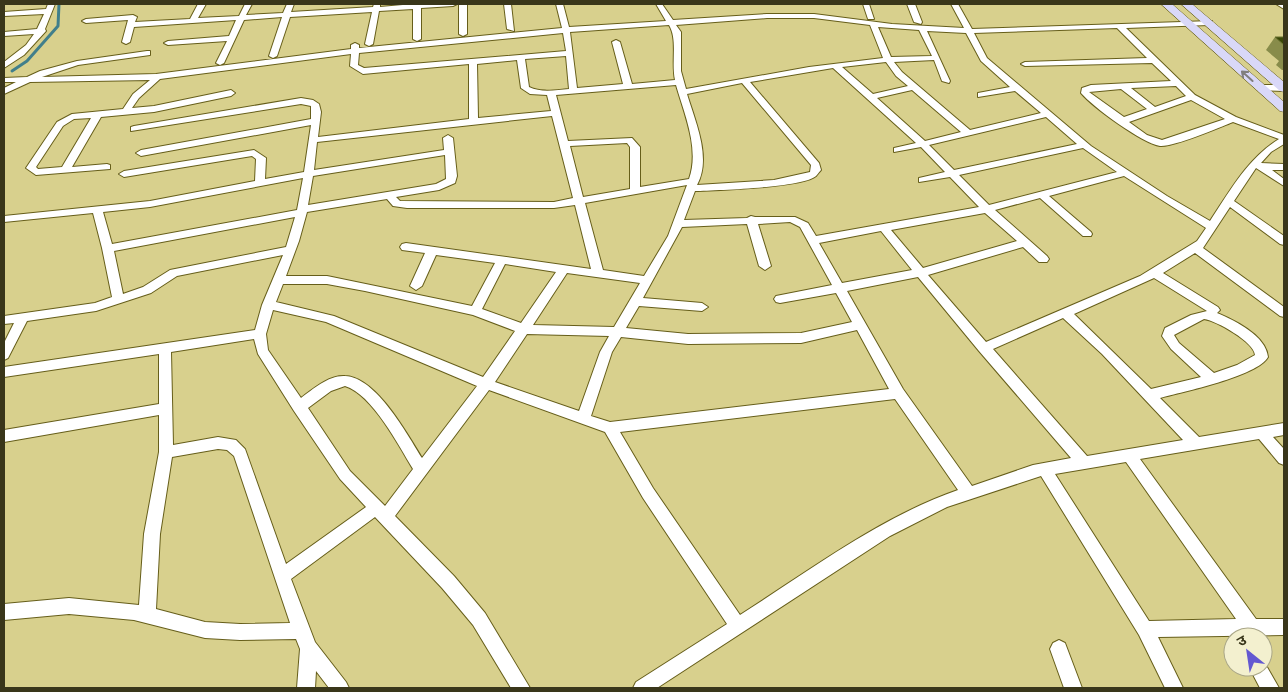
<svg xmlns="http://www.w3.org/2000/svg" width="1288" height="692" font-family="Lato,'Noto Sans Devanagari',sans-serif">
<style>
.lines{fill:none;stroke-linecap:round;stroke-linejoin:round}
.stream{stroke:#417f8b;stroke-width:3}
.minor-casing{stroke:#665e1a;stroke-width:2}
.secondary-casing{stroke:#665e1a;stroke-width:1}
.minor{fill:#fff;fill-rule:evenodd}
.secondary{fill:#d9d8f8;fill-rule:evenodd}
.wall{fill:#888c4a}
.building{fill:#394806;stroke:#69712e}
.oneway{stroke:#817f7e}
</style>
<rect width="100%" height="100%" fill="#d8d08d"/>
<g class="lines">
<!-- stream -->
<path class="stream" d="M12,71L27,61L58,26L59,4"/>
<!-- minor casing -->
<g class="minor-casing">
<path id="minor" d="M48,4H55L45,29L46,31L24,55L4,68V62L26,45L34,34L4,36V32L37,29L44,14L4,16V12L46,9Z
M198,4H206L198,18L239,16L245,4H252L246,15L283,13L287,4H294L291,12L373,7L374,4H380V7L414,4H457L453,6L421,8V39L417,41L413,39V9L379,11L373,44L369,46L365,44L372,12L290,17L277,56L273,58L269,56L282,17L244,20L224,63L220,65L216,63L227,41L168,45L164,43L168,41L229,36L236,20L134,27L130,42L126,44L122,42L128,20L86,23L82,21L86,19L133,15L137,17L135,22L190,19Z
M459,4H467V34L463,36L459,34Z
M504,4H511L514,31L507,29Z
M556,4H563L569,27L666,21L656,4H662L673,20L767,14H814L892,24L964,28L951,4H958L972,29L1212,21V25H1209L1126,28L1195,95L1236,117L1284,135V144L1271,152L1261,163L1284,164V170H1272L1284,179V186L1256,168L1234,201L1284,236V245L1280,244L1230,207L1203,248L1284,307V317L1280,316L1195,253L1163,273L1218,307L1220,310L1217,313C1236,321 1266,336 1268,357C1258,376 1182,392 1160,398L1199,437L1284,423V435L1273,437L1284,449V465L1279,463L1259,439L1140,459L1256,619H1284V635L1158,637L1183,688H1165L1139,635L1041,476L947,507L890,536L657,688H633L636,682L727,624L643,498L605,432L489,390L395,516L454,576L485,613L530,688H511L473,625L442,588L375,517L291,579L315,642L346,682L349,688H329L316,671L315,688H297L300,649L296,639L240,640L205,638L134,620L69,614L4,620V604L69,598L139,605L144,534L159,452V415L4,442V430L159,404V354L4,377V367L255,330L262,305L283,255L177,276L151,293L96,311L27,321L8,358L4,360V343L14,323L4,324V316L95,303L112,297L102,248L93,213L4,222V216L150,201L255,181L256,159L252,156L124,177L119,174L124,171L254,150L266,158L265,179L304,172L311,125L141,156L136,153L141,150L311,119V106L301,104L131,131V127L134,126L301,98L313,100L319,104L321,112L318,137L469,119V64L363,74L350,66L351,54L160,79L139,98L132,108L154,106L231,90L235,93L231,96L154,112L101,117L72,167L107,164L110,165V169L36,175L26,168L57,122L72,114L123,109L133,94L150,80L30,82L4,94V88L16,82H4V78L27,77L40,71L77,61L147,51H150V55L78,65L42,77L156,74L351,49V45L355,43L359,45V48L562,28ZM767,18H814L870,25L883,58L809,67L686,89L681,71V32L676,25ZM669,25C678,40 671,62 675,80L632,84L620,42L616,40L612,42L623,84L577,88L570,32ZM878,27L919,30L932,56L891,57ZM1117,28L1147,58L1025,62L1021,64L1025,66L1152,63L1171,81L1091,85L1082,88L1081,93C1093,107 1142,143 1160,146C1174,147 1218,128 1233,122L1279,139C1247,159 1230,191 1210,221L1167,196L1091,146L987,58L974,33ZM927,31L966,33L981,61L1010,87L978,93V97L1015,91L1041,113L970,130L902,72L894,62L934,60L942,81L949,83L950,81ZM563,33L566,51L364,68L358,65L359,53ZM566,56L569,89C556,90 541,93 529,87L525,59ZM517,60L521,88L530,94L547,95L551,111L478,118L477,64ZM886,62L896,76L908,86L873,94L842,67ZM833,68L916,143L894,148V152L921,147L945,172L919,178V182L950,177L979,207L816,236L808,223L795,217H755L751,216L747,218L684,220L695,191C717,190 802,188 816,176C817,175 820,171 821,170L819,163L750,82ZM742,83L811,165L810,172L774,180L697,185C712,158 695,121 687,94ZM676,85C684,113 700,149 689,179L640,187V147L632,138L568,141L556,95ZM1176,86L1186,96L1155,107L1131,88ZM1121,89L1147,109L1124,117L1089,92ZM912,90L961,132L925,141L877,98ZM1191,100L1225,119L1162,140L1147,135L1129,122ZM552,116L573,198L554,202L400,201L396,197L439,190L455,183L457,176L453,138L448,135L443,138L444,150L314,170L317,142ZM1046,117L1077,144L954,170L929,145ZM91,118L62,167L38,169L36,167L63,126L74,119ZM627,143L630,147V189L583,197L570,146ZM1083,148L1117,172L989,205L959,175ZM445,155L446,179L436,184L308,205L313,176ZM1124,176L1206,228L1197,241L1140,276L986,342L928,275L1023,247L1039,262H1047L1049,259L1047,256L995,210L1040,198L1083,236H1091L1092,234L1091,232L1049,196ZM303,178L297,210L112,244L103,212L150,207ZM687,185L668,236L644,276L603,270L585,203ZM387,199L393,206L407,208H554L575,205L591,269L406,243L402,244L400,247L402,250L425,253L410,286L416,290L422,286L436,255L495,263L472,306L327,276H286L299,241L307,212ZM985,213L1017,241L923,268L891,230ZM295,217L286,247L170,270L143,287L123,294L114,251ZM790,222L800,227L832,285L776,296L774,299L776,302L780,303L836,293L852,322L801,333L688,334L626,328L639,306L702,311L708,307L702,303L643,298L682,227L747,224L759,266L765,270L771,266L758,224ZM881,231L912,270L842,283L819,243ZM505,264L556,272L521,323L482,309ZM567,273L640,283L614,327L533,325ZM918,277L979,351L1071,458L1033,465L972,486L903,389L847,291ZM1154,278L1207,311L1191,315L1165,328L1162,336L1171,349L1201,377L1151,389L1074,314ZM283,284H327L365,291L473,315L515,331L483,377L334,316L276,302ZM273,310L326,322L477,386L422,458C407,434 376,377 345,376C329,375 313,389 301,398L268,350L266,334ZM1063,318L1102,354L1183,440L1087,456L993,349ZM1204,319C1217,321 1254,342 1255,355L1237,365L1214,373L1179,343L1174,335ZM857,330L889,389L610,422L591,416L612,352L621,337L688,344L801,343ZM527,334L609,336L600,352L579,411L495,382ZM254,339L258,354L294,411L340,479L366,507L286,564L245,449L236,440L218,437L173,445L171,352ZM345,386C372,394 399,446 413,469L385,506L350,471L308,408L331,391ZM895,399L958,490C880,517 809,571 740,615L653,488L620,432ZM218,449L227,450L234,456L290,623L240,624L205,622L156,609L160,534L172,457ZM1126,462L1236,619L1149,621L1055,474Z
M863,4H869L874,19H868Z
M907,4H915L922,22L921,24L914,22Z
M1276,4H1284V9Z
M1261,85H1284V91L1258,90V86Z
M1059,640L1065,643L1082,688H1064L1050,649L1053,643Z
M1263,660L1279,688H1260L1249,667H1263Z"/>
</g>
<!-- secondary casing -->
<g class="secondary-casing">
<path id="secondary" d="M1161,4H1172L1284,102V112L1280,111Z
M1181,4H1192L1284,82V92L1280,91Z"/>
</g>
<!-- minor -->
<use href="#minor" class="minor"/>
<!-- secondary -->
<use href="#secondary" class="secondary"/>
</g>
<!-- wall -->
<path class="wall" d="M1275,37H1284V70H1282L1276,65L1279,61L1266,50Z"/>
<!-- building -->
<path class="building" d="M1275,37H1284V45Z"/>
<!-- one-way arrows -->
<defs><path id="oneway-shaft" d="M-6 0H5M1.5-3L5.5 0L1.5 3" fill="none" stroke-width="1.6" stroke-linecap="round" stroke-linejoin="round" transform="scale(1.25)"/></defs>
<use class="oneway" href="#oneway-shaft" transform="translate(1247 76) rotate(-138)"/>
<!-- border -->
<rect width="1288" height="692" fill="none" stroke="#39361a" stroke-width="10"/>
<!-- north arrow -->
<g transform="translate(1248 652) rotate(330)"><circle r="24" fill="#f3f0cf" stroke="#a9a687"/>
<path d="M0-4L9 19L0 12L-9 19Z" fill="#6358d1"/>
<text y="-8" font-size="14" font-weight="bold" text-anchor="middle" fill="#39361a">उ</text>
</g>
</svg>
